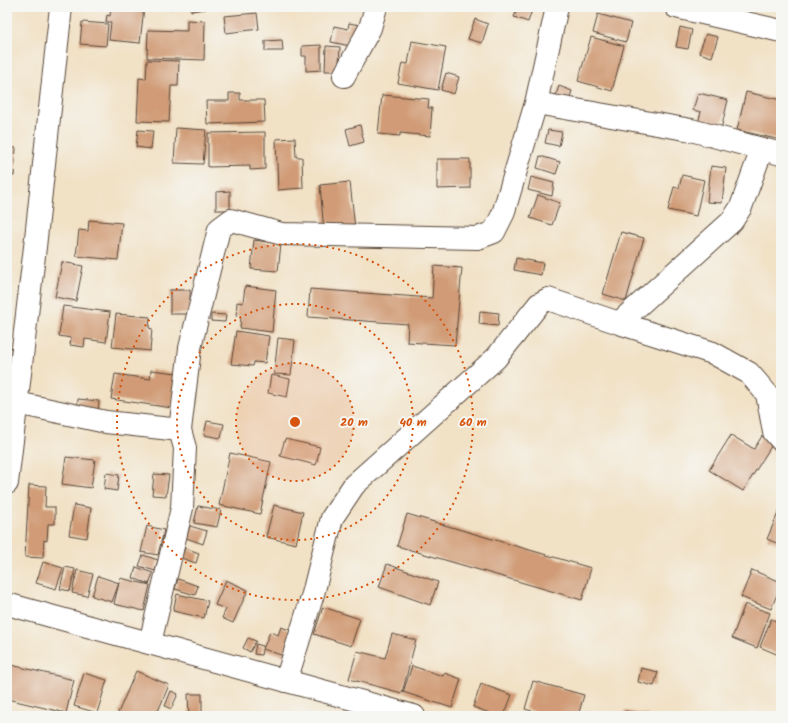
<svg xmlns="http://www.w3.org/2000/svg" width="788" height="723" font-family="Kalam,sans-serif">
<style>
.building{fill:#d09b76}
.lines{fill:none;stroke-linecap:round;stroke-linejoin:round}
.minor-casing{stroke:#564537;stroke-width:24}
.minor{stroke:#fff;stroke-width:22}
.ring{fill:none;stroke:#d7540e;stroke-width:2;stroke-dasharray:2 4}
.centre{fill:#d7540e;stroke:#f6f6f2;stroke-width:2}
.ring-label{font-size:12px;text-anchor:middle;font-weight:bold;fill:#d7540e;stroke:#f6f6f2;stroke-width:4;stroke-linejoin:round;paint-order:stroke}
</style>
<rect width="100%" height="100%" fill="#f6f6f2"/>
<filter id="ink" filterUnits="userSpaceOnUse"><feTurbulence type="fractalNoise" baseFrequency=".025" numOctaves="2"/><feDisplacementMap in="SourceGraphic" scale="8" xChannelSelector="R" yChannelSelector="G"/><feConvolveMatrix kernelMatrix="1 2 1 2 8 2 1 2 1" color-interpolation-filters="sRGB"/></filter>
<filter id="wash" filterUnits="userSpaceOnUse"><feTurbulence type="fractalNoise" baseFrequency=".012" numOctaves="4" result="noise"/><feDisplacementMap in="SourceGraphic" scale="16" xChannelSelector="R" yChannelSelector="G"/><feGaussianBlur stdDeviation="0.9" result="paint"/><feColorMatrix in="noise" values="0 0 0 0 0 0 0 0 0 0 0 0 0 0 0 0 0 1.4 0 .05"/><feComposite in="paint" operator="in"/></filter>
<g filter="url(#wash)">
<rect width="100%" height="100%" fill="#f1e1c5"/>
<g id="blocks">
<!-- building -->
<path class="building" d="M111,7H144L140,43L109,40L111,22H106L107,15L110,16Z
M149,7H171V9H149Z
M191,7H205L206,9L191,11Z
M518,7H533L528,22L514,17Z
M257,13L259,29L226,33L224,16Z
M598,14L631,23L626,42L593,33Z
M475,19L488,24L482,43L468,39Z
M187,20L205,21L204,60L147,58L148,30L187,31Z
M82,22L108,24L106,46L80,44Z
M349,23L360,25L355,47L331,42L334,26L348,29Z
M680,27L692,30L688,49L676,47Z
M706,34L718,37L712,57L699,53Z
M591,37L624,46L612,91L578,81Z
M282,40L283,51H265V41Z
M412,41L446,47L438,90L398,83L402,63L408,64Z
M321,45V70L306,71V56H302V46Z
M326,46L340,47L339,63L343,71H325Z
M7,51H10L8,74H7Z
M147,60L179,61L178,86H171L169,122L137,121L139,78L146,79Z
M446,73L459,77L454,94L441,90Z
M559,86L572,91L568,103L555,98Z
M746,92L781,100V140L737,130Z
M229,93H240V100H264L265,122L207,124L206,101H229Z
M698,93L728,100L721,129L698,123L701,112L693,110Z
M382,95L429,99L428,108H432L430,136L400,133V136L378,134Z
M360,125L364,142L350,146L346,129Z
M176,128L206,130L203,164L174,163Z
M138,130L153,131L151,149L136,147Z
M548,130L562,132L559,146L545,143Z
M265,132V169L250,170V166L208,167V133Z
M295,138L296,157H302L303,188L278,190L276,139Z
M7,147L16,148L14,176L7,175Z
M540,156L560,162L556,174L537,168Z
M437,159H470V188L437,189Z
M711,166L726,168L722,203L707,202Z
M682,175L704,180L696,216L668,210L674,187L679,188Z
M531,177L554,183L552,196L528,190Z
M350,182L355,229L324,232L320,185Z
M230,191V210H216V192Z
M538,195L560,203L552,225L530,218Z
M89,220L122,223L118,260L76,256L79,230L88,231Z
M621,232L644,238L626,301L603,294Z
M254,240L281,244L278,271L251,269Z
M516,258L543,263L541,275L514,270Z
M62,262L83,266L76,301L55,297Z
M434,266L462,268L455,345L407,342L408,324L308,317L310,289L432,298Z
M245,286L276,290L272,332L240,328L241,317L236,316L237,302L243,303Z
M170,290H190V314H170Z
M63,306L110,312L106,342L85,339L84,347L70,345L71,338L59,336Z
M480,311L499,313L498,326L479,324Z
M116,314L150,317L149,328L152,329L150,351L112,347Z
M211,314L226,315L225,322L211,321Z
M236,331L269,336L265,363L254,362L253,366L231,364Z
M278,338L295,340L291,375L274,374Z
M151,370L177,373L172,408L111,399L115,374L150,379Z
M271,375L290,379L287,397L268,393Z
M78,399L99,401L98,415L77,413Z
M207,421L224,424L221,438L204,435Z
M731,435L754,449L762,436L773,443L743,491L709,470Z
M285,439L320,447L316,465L280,456Z
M230,453L271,462L260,514L219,505Z
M66,457L95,460L91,488L62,484Z
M106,473L119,475L117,491L104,489Z
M154,474L169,475L166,496L152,495Z
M29,485L46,486L45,507H55V524H48L47,541L44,540L43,558L25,557Z
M74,505L91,508L87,538L69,535Z
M274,505L303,512L296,544L266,537Z
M198,506L221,510L217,527L194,523Z
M781,506V545L767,539Z
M407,514L591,568L582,600L397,546Z
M147,526L164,530L158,555L141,552Z
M190,526L207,531L203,544L186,538Z
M185,548L199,553L196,563L181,558Z
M143,555L158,560L155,571L139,566Z
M43,562L63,568L56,589L36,583Z
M387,564L438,582L430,605L379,587Z
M65,567L75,569L70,591L60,589Z
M136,567L153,573L149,584L133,578Z
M77,570L93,574L87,596L72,593Z
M752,570L781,582V585L771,609L741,597Z
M98,576L119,583L112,602L92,596Z
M120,578L150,585L144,611L114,604Z
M178,579L198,586L195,595L175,589Z
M226,580L248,590L233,623L222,618L226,609L215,605Z
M177,594L208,601L204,618L173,611Z
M745,604L770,613L757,648L732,638Z
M323,607L360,619L351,646L314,634Z
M771,619L781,623V656L760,647Z
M281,627L293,631L284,656L263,649L270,632L278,635Z
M392,634L416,640L402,693L349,679L357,651L385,658Z
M248,638L256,641L250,652L243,648Z
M256,644L263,646L261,655L254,654Z
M7,664L74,680L66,713L7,699Z
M412,666L443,676L444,673L461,679L452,708L403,692Z
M641,668L658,672L654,686L638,682Z
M136,671L169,685L156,716H125L118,713Z
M84,673L107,680L97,713L74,706Z
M533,681L584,695L578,716H549L525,709Z
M481,684L512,695L504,716H498L473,707Z
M171,691L178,694L171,709L165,706Z
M188,694H202V716H189Z
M587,711L607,715V716H586Z
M625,711L649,715V716H624Z"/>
</g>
</g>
<g filter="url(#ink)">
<use href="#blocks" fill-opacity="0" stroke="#564537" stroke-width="1"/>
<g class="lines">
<!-- minor casing -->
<g class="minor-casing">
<path id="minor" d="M676,7L781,31
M344,76L370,28L376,7
M536,103L691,130L781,154
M619,323L713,353L749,373L767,394L774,432L781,440
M17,403L106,422L180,430
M7,483L35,247L61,7
M7,604L414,716
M150,643L182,508L185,448L180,430L190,348L219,229L231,220L282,234L478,238L494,232L503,214L536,103L557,7
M286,681L313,594L332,518L354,485L496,358L539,304L548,299L619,323L732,221L741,207L762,149"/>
</g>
<!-- minor -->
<use href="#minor" class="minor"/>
</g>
</g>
<!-- distance rings -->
<circle cx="295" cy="422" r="59" fill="#d7540e" fill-opacity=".12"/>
<g class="ring">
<circle cx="295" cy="422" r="59"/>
<circle cx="295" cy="422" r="118"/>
<circle cx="295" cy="422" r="178"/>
</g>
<circle cx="295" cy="422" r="6" class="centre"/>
<g class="ring-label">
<text x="354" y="426">20 m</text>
<text x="413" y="426">40 m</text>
<text x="473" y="426">60 m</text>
</g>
<!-- margin -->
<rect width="788" height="723" fill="none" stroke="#f6f6f2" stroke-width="24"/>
</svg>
